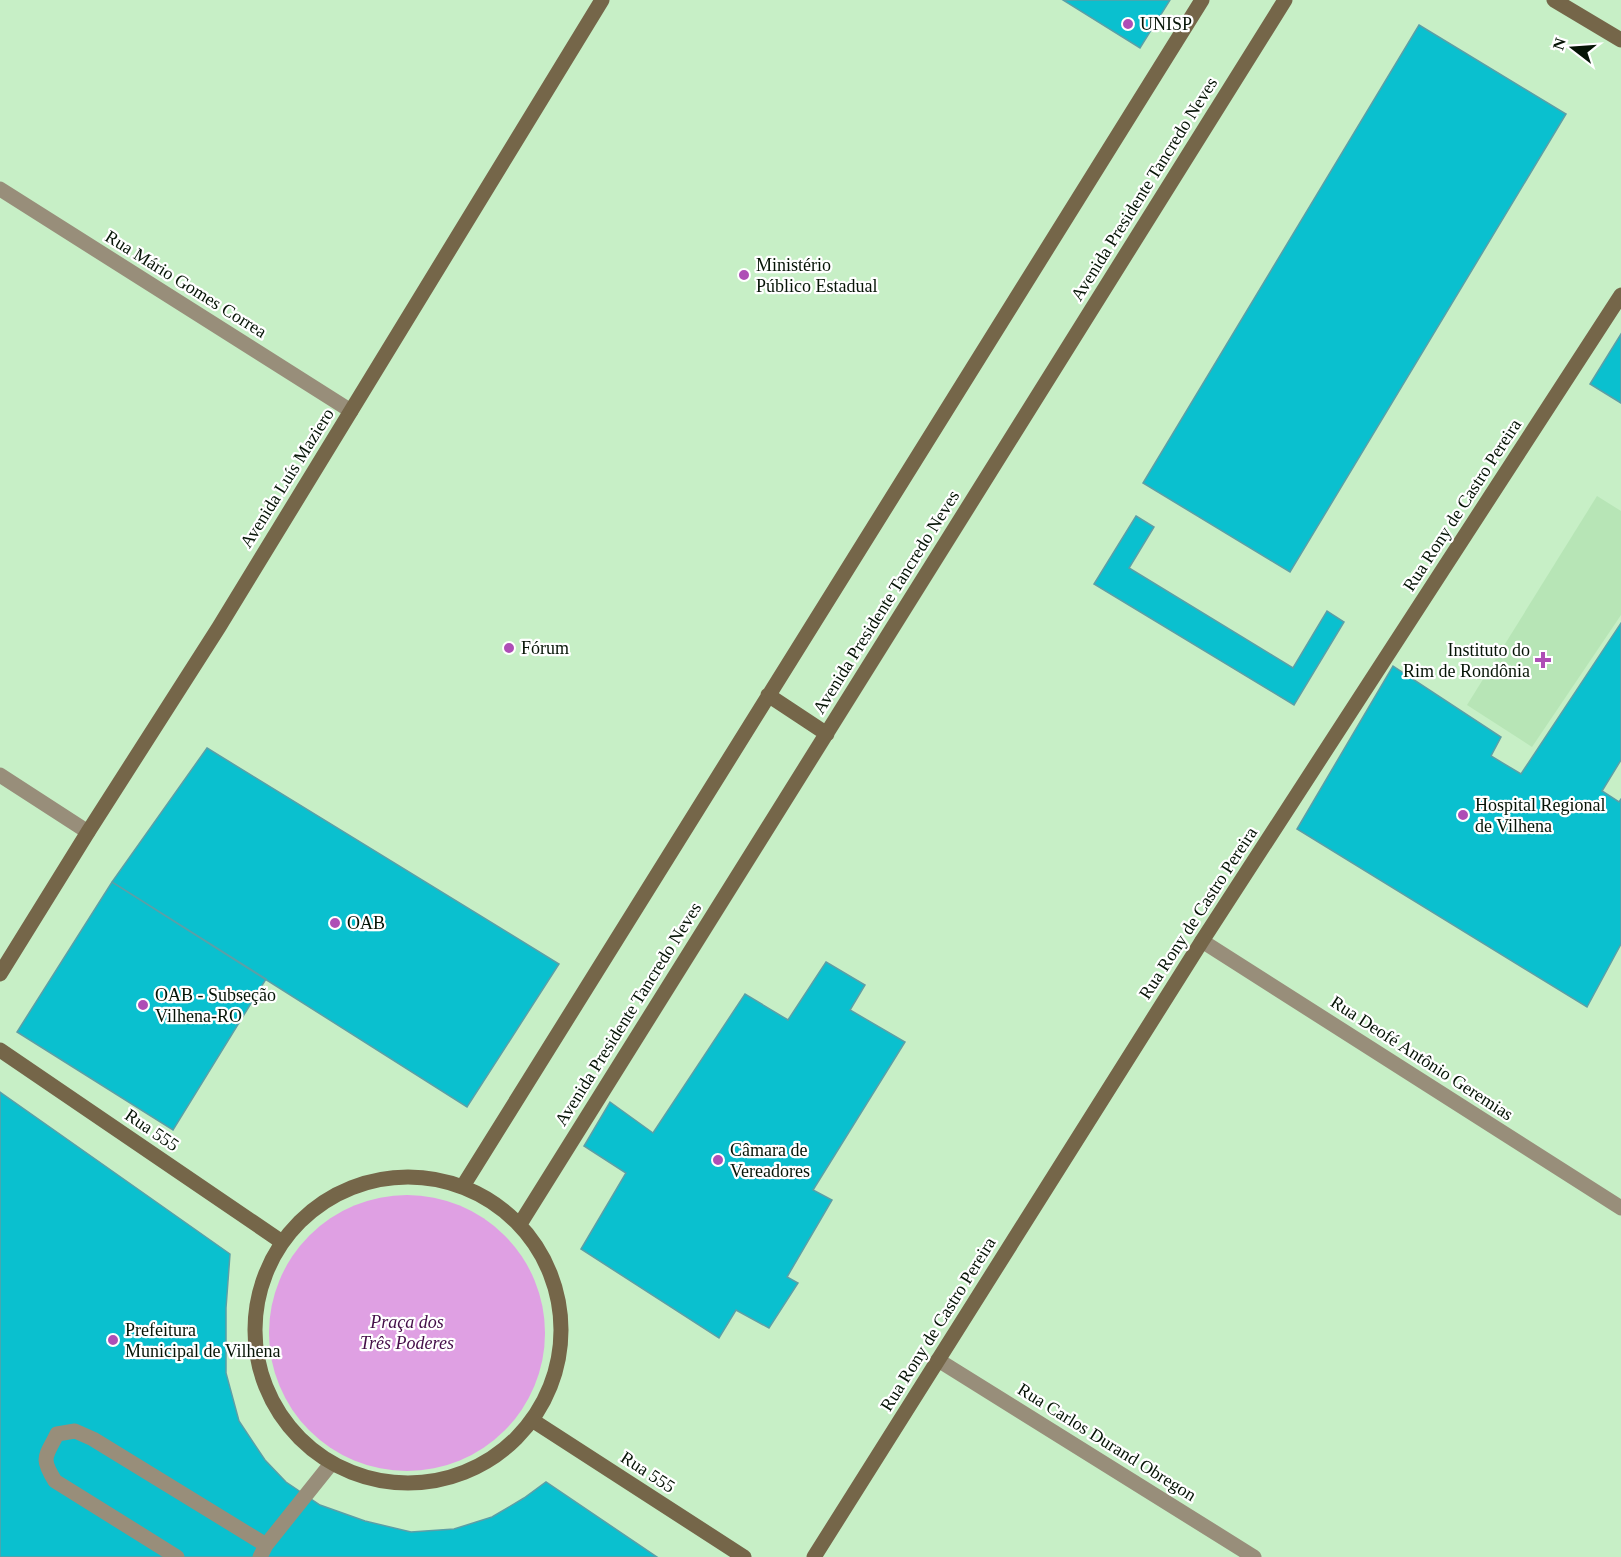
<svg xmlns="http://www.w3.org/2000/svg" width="1621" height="1557" font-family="'Times New Roman',serif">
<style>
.built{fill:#b7e5b6}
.green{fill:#dfa0e3}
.building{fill:#0ac0cf;stroke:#5c9fa7;stroke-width:1.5}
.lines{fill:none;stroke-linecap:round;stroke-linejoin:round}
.lane{stroke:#988e7a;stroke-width:15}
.street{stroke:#988e7a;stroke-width:15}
.secondary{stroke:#756649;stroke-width:15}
.poi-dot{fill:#ae4eb6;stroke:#fff;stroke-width:2}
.labels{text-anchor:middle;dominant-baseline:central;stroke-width:4.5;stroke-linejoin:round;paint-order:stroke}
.poi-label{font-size:18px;fill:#061406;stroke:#fff;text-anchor:start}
.street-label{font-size:18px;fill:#061406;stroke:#fff}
.park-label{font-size:18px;font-style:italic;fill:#440e48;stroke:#fff}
</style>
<rect width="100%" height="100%" fill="#c7efc6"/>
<!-- built -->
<path class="built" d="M1597,496L1621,511V615L1532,747L1467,705Z"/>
<!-- green -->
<path class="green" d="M269 1333a138 138 0 1 1 276 0a138 138 0 1 1-276 0Z"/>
<!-- building -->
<path class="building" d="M1063,0H1170L1140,48Z
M1419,25L1566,114L1290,572L1143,483Z
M1621,334V403L1590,384Z
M1136,516L1154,527L1129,568L1293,668L1327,611L1344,622L1294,705L1094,584Z
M1621,623V760L1602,791L1619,802L1621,799V944L1587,1007L1297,829L1393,666L1501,737L1491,756L1521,774Z
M207,748L559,964L467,1107L112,882Z
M112,882L266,979L173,1130L17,1032Z
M826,962L865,985L850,1010L905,1042L813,1190L832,1200L787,1277L798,1283L769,1328L736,1310L719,1338L581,1249L626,1173L584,1146L610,1102L653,1133L745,994L788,1020Z
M0,1092L230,1254L226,1308V1373L239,1421L265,1460L286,1482L320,1505L365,1521L411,1532L454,1529L492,1517L524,1498L546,1482L657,1557H0Z"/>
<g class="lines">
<!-- lane -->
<path class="lane" d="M177,1557L55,1481C40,1457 46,1457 57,1434L75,1431L93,1439L266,1545
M260,1557L266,1545L330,1465"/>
<!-- street -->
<path class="street" d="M0,189L351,411
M0,775L88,832
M1202,941L1621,1208
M938,1360L1254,1557"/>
<!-- secondary -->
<path class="secondary" d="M1554,0L1621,40
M768,695L827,734
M0,974L88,832L219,627L602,0
M0,1050L282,1242
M255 1330a153 153 0 1 1 306 0a153 153 0 1 1-306 0Z
M463,1186L1202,0
M520,1224L1285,0
M532,1420L744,1557
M814,1557L1202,941L1621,295"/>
</g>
<!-- markers -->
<g class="poi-dot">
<circle cx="1128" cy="24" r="6"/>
<circle cx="744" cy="275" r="6"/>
<circle cx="509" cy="648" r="6"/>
<path d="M1540 651h6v6h6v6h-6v6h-6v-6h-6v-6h6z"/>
<circle cx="1463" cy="815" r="6"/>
<circle cx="335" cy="923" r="6"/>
<circle cx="143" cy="1005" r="6"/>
<circle cx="718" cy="1160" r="6"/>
<circle cx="113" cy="1340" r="6"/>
</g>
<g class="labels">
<!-- poi labels -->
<g class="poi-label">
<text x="1140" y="24">UNISP</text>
<text x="756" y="265">Ministério<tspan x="756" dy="21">Público Estadual</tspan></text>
<text x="521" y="648">Fórum</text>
<text x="1530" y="650" text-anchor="end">Instituto do<tspan x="1530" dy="21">Rim de Rondônia</tspan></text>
<text x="1475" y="805">Hospital Regional<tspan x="1475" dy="21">de Vilhena</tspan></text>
<text x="347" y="923">OAB</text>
<text x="155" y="995">OAB - Subseção<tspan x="155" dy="21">Vilhena-RO</tspan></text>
<text x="730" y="1150">Câmara de<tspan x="730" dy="21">Vereadores</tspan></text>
<text x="125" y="1330">Prefeitura<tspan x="125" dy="21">Municipal de Vilhena</tspan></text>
</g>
<!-- street labels -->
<g class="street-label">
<text transform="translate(1144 189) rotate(-58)">Avenida Presidente Tancredo Neves</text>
<text transform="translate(186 284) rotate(32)">Rua Mário Gomes Correa</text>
<text transform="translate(287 478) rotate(-58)">Avenida Luís Maziero</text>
<text transform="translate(1462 505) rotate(-57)">Rua Rony de Castro Pereira</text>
<text transform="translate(886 602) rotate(-58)">Avenida Presidente Tancredo Neves</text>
<text transform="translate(1198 913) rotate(-57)">Rua Rony de Castro Pereira</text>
<text transform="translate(628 1014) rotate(-58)">Avenida Presidente Tancredo Neves</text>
<text transform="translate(1422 1058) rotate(33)">Rua Deofé Antônio Geremias</text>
<text transform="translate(152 1130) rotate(34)">Rua 555</text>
<text transform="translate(938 1324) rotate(-58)">Rua Rony de Castro Pereira</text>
<text transform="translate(1107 1442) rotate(32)">Rua Carlos Durand Obregon</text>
<text transform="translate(648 1472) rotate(33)">Rua 555</text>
</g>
<!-- park labels -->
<g class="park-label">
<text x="407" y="1322">Praça dos<tspan x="407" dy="21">Três Poderes</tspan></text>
</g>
</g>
<!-- north arrow -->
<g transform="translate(1573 48) rotate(287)" stroke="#ffffff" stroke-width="4.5" paint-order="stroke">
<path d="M0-4.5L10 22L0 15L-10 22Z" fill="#061406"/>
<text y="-9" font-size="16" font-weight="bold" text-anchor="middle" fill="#061406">N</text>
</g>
</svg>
